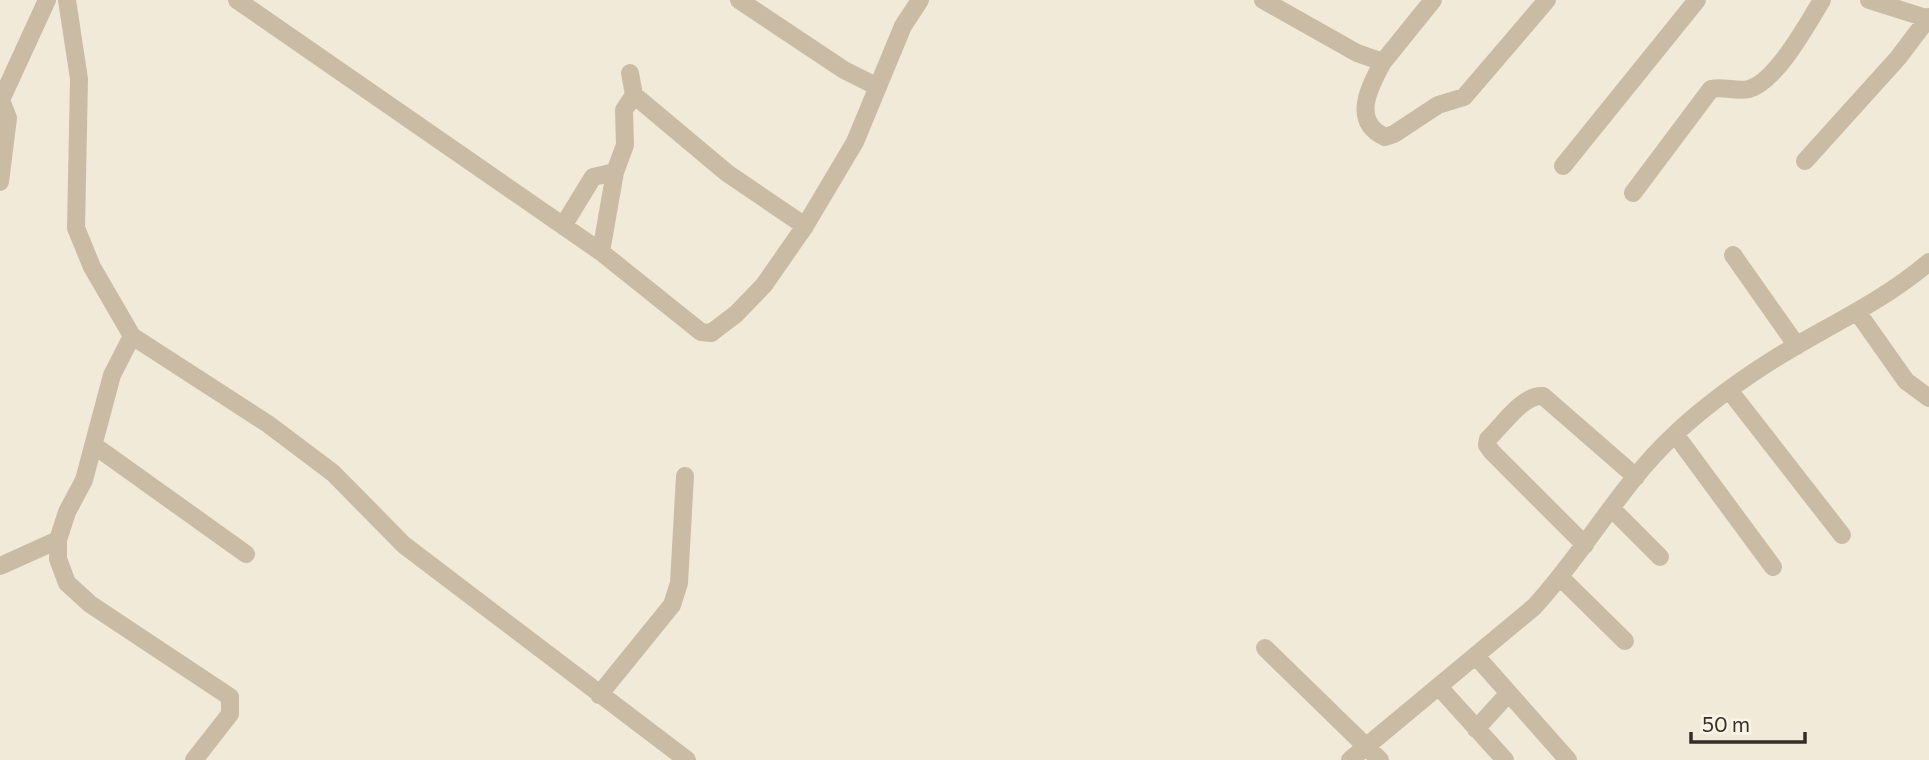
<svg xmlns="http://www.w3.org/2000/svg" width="1929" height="760" font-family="Commissioner,sans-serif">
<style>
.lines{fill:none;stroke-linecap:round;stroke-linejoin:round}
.minor{stroke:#cabba5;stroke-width:18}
</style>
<rect width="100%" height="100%" fill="#f2ead9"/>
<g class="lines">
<!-- minor -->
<path class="minor" d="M67,0L79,79L76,228L92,267L132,336L268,424L333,473L404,545L687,760
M237,0L601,252L701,332L711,333L736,314L764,285L805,226L855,142L903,26L920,0
M739,0L844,70L878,87
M1263,0L1357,53L1383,62L1433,0
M1869,0L1929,19
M1383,62C1369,87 1351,121 1385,137L1394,134L1438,105L1464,97L1547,0
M630,73L634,95L727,173L805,226
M1805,161L1898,58L1929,17
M1563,166L1697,0
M0,182L8,118L1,100L47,0
M1633,193L1711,89C1724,86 1736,92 1749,89C1776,82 1808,23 1822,0
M563,226L593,177L615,172
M601,252L615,172L625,145L624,110L634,95
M1733,255L1797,346
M1858,313L1906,381L1929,398
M132,336L112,375L84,480L67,512L58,540V559L67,583L90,604L230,697V714L194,760
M1729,390L1842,535
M1675,434L1773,567
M95,446L246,554
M1611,508L1660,557
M1585,545L1492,452L1487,445L1488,439C1502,426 1523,394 1543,396L1636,477
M0,566L58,540
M1561,578L1625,641
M1265,648L1380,760
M1476,656L1568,760
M1440,688L1505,760
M599,695L672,605L679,583L685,476
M1476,729L1508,694
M1350,760L1534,607C1585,552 1620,485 1675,434C1718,394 1771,359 1822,331C1860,310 1896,290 1929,262"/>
</g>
<!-- scale -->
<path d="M1691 732v10h114v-10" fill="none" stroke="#362d27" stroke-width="3.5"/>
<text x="1702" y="732" font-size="21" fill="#362d27" stroke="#f9f3e6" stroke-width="5" paint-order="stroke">50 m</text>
</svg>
